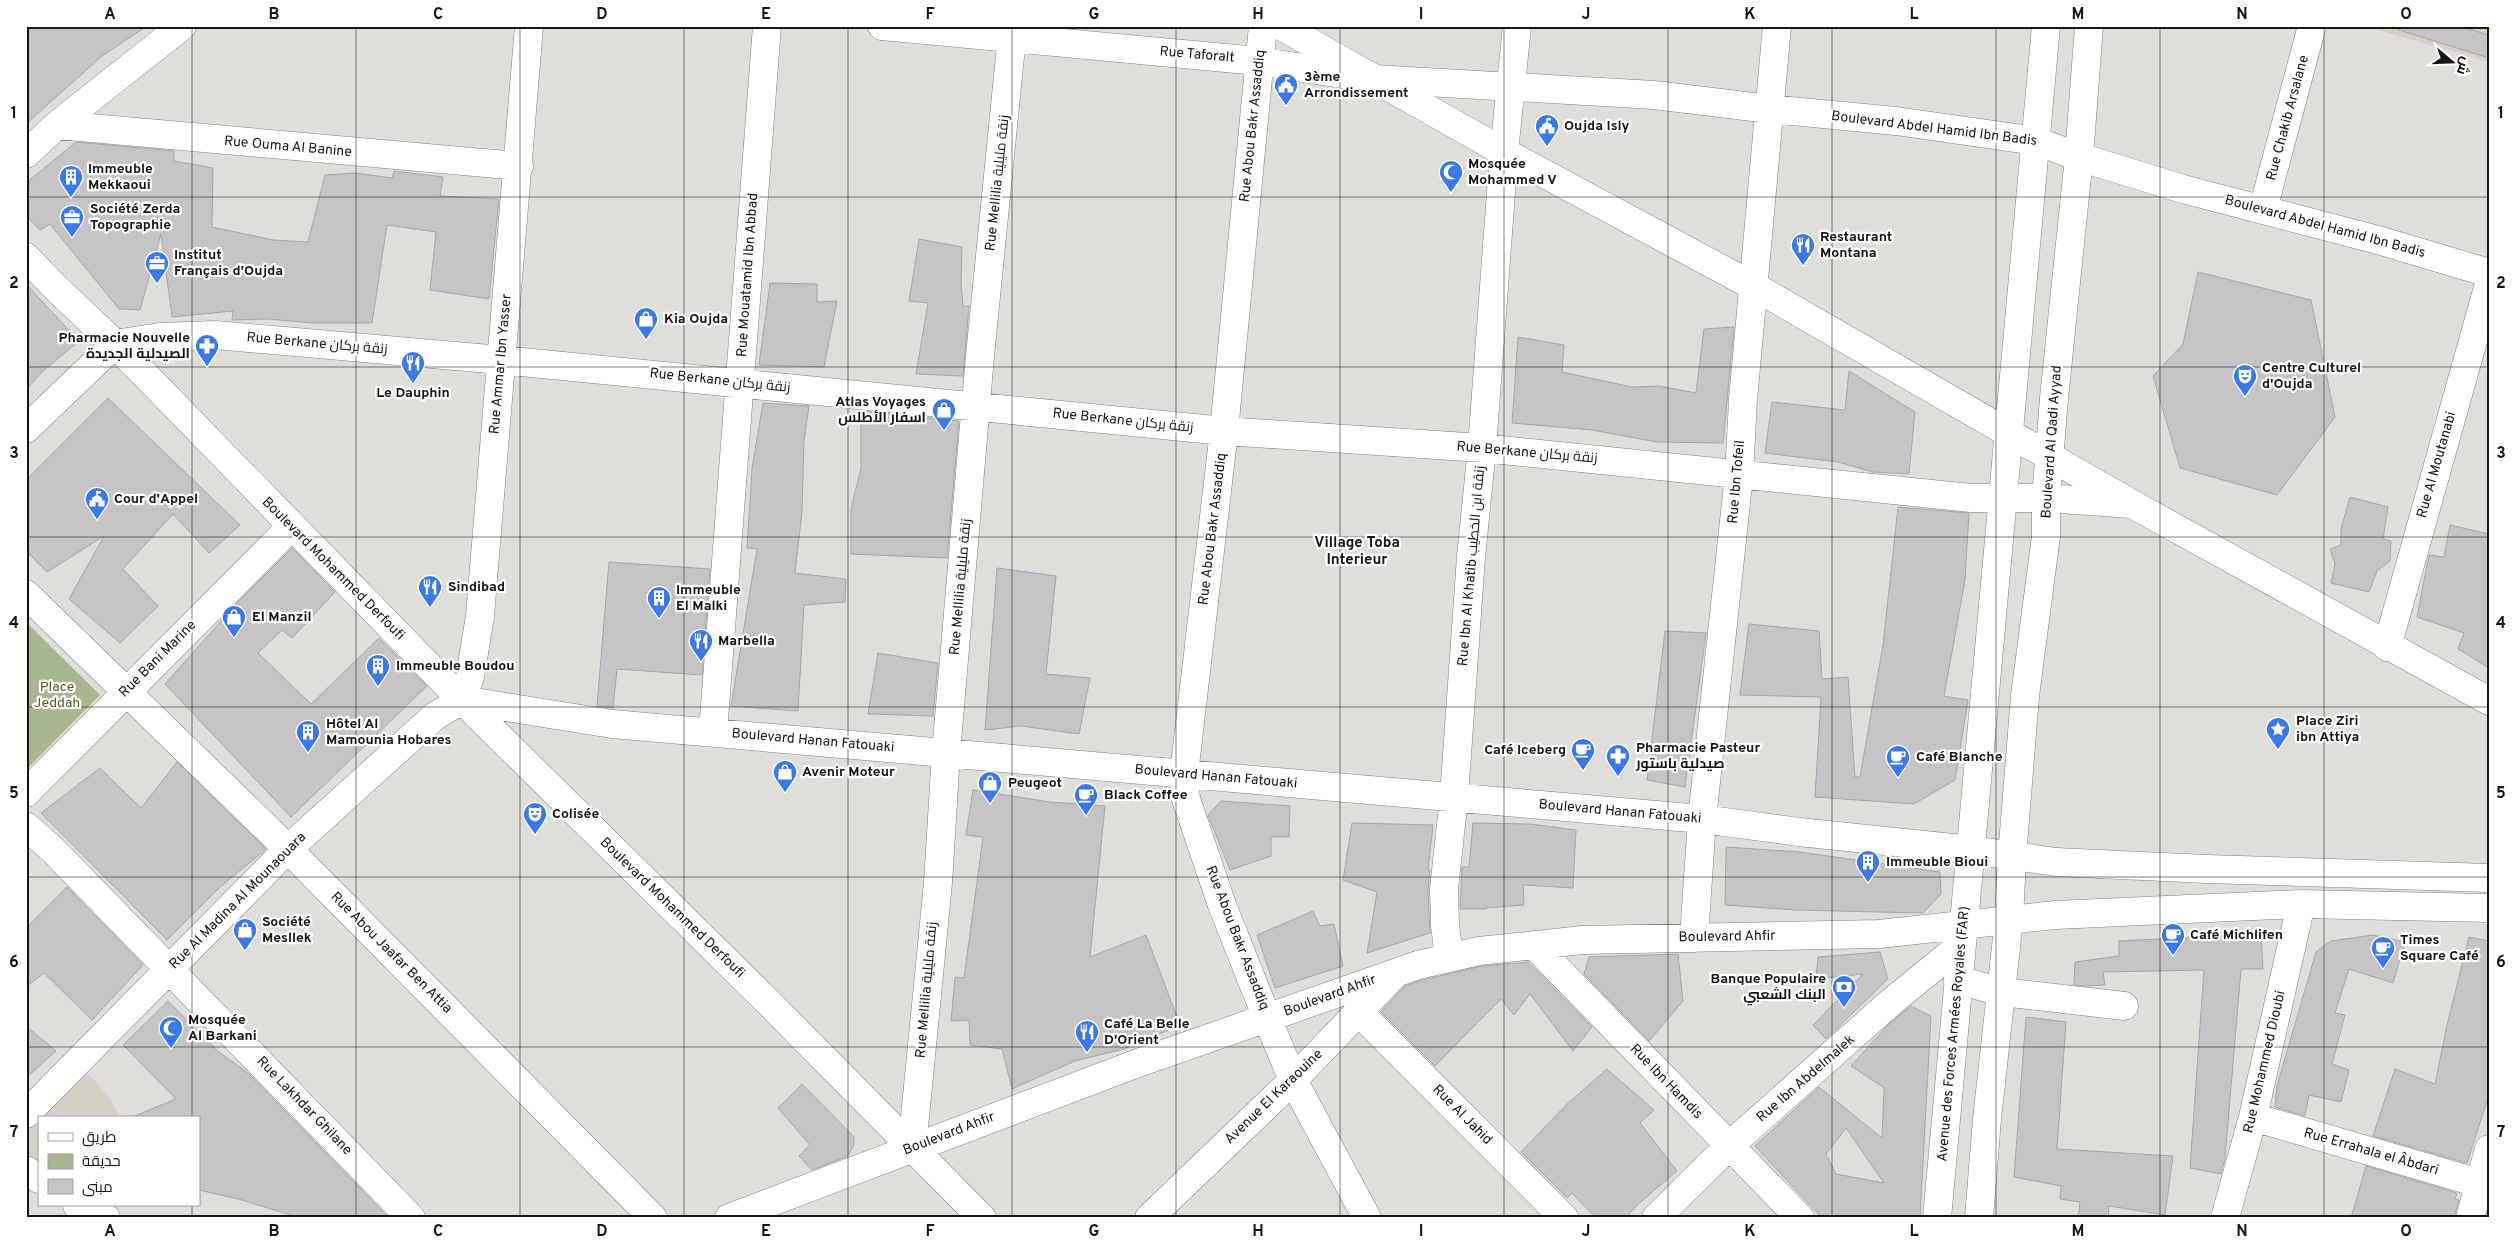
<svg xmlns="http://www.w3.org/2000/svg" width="2515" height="1244" font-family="Overpass,Cairo,sans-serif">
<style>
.built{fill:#d5d1c6}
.green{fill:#a9b791}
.building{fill:#c5c3c6;stroke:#a8a6a9;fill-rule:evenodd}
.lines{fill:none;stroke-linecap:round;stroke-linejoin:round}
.minor-casing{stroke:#83827f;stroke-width:29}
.major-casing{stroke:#83827f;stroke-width:29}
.minor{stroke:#fff;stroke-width:28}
.major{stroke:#fff;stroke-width:28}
.grid{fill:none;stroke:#151514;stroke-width:1;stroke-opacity:0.55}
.labels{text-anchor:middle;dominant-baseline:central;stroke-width:4.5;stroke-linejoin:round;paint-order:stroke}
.street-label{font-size:14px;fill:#151514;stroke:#fff}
.poi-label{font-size:14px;font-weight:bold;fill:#151514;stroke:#fff;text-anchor:start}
.park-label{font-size:14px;fill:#4c5e23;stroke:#fff}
.neighbourhood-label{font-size:15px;font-weight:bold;fill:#151514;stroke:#fff}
.neatline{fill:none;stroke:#151514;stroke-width:2}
.grid-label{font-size:16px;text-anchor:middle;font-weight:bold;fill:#151514}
</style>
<rect width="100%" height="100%" fill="#dfdeda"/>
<!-- built -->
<path class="built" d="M2364,26H2489V62Z
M85,1070L110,1098L120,1118H39Z
M39,1118V1173L26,1161V1131Z"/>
<!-- green -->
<path class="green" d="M26,622L100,695L26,770Z"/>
<!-- building -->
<path class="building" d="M26,26H147L102,56L26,124Z
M2400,26H2458L2489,35V58L2399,30Z
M76,142L174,151V161L213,168L212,227L273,240L308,242L325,175L355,173L392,178L394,171L443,177L440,196L499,199L489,299L430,290L436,232L387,225L372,323H312L269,319L232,320L233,311L172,317L161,234L140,310L119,309L50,224L40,230L26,216V183Z
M919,239L962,247L961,282L963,306H969L963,376L916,374L928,303L909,301Z
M2198,272L2311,300L2335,417L2277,495L2180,468L2153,376L2183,344Z
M770,283L817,284V302L837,301L824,367L759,365Z
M26,284L79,341L42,372L26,390Z
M1734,327L1723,443L1657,442L1592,430L1512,423L1518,337L1564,345L1562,372L1632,387L1659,386L1696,393L1704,329Z
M1849,371L1915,412L1909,474L1873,472L1838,462L1765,453L1772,402L1845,410Z
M108,398L240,525L209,553L173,514L123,569L158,606L120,643L69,599L104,536L47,572L26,551V480Z
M763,403L809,406L804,440L802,512L795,573L846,579L845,602L804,605L798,711L731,706L757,549L747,548L752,468Z
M861,411L959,421L947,558L851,554V509L861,468Z
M2350,497L2388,507L2383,539L2391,541L2390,561L2377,571L2369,592L2331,583L2335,564L2330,549L2341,545V529Z
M1898,507L1969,513L1965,580L1944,696L1968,700L1955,780L1914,804L1815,797L1821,697L1740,695L1749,624L1819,631L1822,679L1848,677L1855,777H1860L1883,645Z
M2450,525L2489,534V668L2458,649L2464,633L2417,617L2429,555L2444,557Z
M292,548L335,592L292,638L282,630L258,653L311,704L379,638L427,686L291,817L165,684L239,601Z
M609,562L710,569L702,675L617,669L613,708L597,706Z
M997,568L1056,576L1046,674L1090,678L1079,734L1021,726L985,730Z
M1665,631L1706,633L1685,787L1647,780Z
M878,653L938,663L933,716L868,714Z
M177,762L266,849L219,888L167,940L41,813L100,768L141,808Z
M973,790L1050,802L1105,806L1090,957L1146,935L1180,1025L1124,1049L1075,1061L1012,1089L1002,1049L970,1045L969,1020L951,1021L955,977L964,978L983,837L966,835Z
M1221,801L1290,806L1289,837H1271V856L1230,870L1208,815Z
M1352,823L1433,825L1428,870H1430L1428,889L1430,933L1367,953L1377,892L1343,880Z
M1473,823L1530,824L1576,830L1573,888L1523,885L1524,905L1486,908V909H1460L1462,867H1469Z
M1726,847L1800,852L1940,872L1941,894L1923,913L1794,910L1725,905Z
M67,887L143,965L92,1020L44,973L26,987V928Z
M1313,911L1320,926L1334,924L1343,966L1275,988L1257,935Z
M2261,934L2263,969H2241L2225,1158L2221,1174L2190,1168L2204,970L2103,972L2105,985L2088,986L2074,985L2075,962L2119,956V941Z
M2373,935L2405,942L2393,983L2349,969L2335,1013L2345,1015L2332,1064L2349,1070L2341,1102L2309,1095L2305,1116L2275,1107L2277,1086L2316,952L2331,941Z
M2469,937L2489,941V1095L2467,1163L2373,1136L2395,1069L2435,1084L2447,1025Z
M1880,952L1888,979L1826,1039L1813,1025L1863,974L1816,979L1818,957Z
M1678,954L1683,1001L1649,1041L1584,974L1589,957Z
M1528,962L1592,1027L1573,1051L1530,994L1514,1015L1501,999L1435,1066L1381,1012L1405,986L1419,981L1482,966Z
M168,1001L219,1052L248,1073L389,1218H300L242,1200L199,1190V1118L132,1117L176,1099L123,1045Z
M1911,1006L1931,1016L1920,1218H1822L1755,1146L1819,1087L1882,1138L1884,1088L1851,1066L1889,1024ZM1846,1128L1884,1183L1836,1174L1826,1154Z
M2026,1017L2066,1022L2057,1149L2173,1156L2165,1215L2109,1206L2108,1218H2078L2080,1202L2060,1199L2061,1186L2014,1177Z
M26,1026L56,1051L26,1078Z
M1607,1069L1654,1110L1640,1123L1677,1171L1637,1205L1626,1218H1596L1572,1193L1567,1198L1521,1152L1566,1105Z
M802,1084L854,1137V1144L848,1156L812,1170L799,1156L810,1145L778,1108Z
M2366,1166L2457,1193L2455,1199L2459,1200L2454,1218H2351Z"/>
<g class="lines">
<!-- minor casing -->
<g class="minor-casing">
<path id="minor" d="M882,26L1258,61L1374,79L1654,95L1770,109L1896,121L2036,141L2079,157L2183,189L2378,240L2489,273
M1263,26L1224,431L1184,774L1186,799L1222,905L1267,1018L1293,1080L1367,1218
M57,125L519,166
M26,154L57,125L182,26
M2263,209L2312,26
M26,257L57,289L115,344L455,693L768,1002L982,1218
M115,344L160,337L215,335L501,360L1224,431L1482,448L1971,498H2046L2132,504
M26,429L115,344
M26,594L288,849L653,1218
M2387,647L2489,284
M462,700L612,724L1702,819L1799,832L1972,850L2056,862L2207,869L2489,878
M462,700L470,677L480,616L529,26
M713,732L767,26
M26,793L291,527
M26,826L53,850L411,1218
M1694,938L1702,819L1739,475L1743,400L1777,26
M1534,945L1800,1218
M1449,957L1445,925L1444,889L1454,797L1471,557L1482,448L1504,152L1517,26
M1958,980L2002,992L2124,1006
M1359,1012L1564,1218
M26,1114L288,849L435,716L462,700
M2253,1117L2489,1186
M912,1147L938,883L946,753L980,356L1013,26
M26,1170L39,1179
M77,1205L106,1218
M729,1218L1138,1063L1418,965L1479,951L1583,940L1879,934L2055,915L2301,904L2489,908
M1149,1218L1293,1080L1393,976
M1656,1218L1729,1146L1890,1003L1961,945
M2225,1218L2253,1117L2301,904
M2470,1218L2489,1149"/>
</g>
<!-- major casing -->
<g class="major-casing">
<path id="major" d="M1281,26L1504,152L1755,287L2132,504L2489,701
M1937,1218L2046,26
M1979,1218L1987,1119L2009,920L2012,857L2025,696L2046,536V498L2054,398L2079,157L2089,26"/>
</g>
<!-- minor -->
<use href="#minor" class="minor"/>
<!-- major -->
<use href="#major" class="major"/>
</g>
<!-- grid -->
<path class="grid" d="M192,26V1118M356,26V1218M520,26V1218M684,26V1218M848,26V1218M1012,26V1218M1176,26V1218M1340,26V1218M1504,26V1218M1668,26V1218M1832,26V1218M1996,26V1218M2160,26V1218M2324,26V1218M26,197H2489M26,367H2489M26,537H2489M26,707H2489M26,877H2489M26,1047H2489M192,1205V1218"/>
<!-- icons -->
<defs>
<g id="civic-pin" transform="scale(1.25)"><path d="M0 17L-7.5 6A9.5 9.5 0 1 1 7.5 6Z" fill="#3c79e8" stroke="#fff"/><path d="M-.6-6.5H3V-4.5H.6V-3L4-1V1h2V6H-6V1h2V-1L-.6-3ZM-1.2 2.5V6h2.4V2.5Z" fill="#fff"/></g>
<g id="mosque-pin" transform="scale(1.25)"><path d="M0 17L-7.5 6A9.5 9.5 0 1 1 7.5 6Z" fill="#3c79e8" stroke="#fff"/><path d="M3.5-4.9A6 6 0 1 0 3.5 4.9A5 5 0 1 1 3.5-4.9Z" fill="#fff"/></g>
<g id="building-pin" transform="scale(1.25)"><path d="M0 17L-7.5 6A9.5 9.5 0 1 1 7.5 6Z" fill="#3c79e8" stroke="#fff"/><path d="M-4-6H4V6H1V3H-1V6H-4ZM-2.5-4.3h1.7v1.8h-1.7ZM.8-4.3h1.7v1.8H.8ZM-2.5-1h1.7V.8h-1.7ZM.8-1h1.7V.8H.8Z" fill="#fff"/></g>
<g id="office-pin" transform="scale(1.25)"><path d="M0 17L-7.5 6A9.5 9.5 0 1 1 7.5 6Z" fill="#3c79e8" stroke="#fff"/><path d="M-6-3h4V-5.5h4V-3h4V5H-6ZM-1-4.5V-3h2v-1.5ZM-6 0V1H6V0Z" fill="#fff"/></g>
<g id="restaurant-pin" transform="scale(1.25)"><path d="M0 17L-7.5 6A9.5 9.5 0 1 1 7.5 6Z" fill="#3c79e8" stroke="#fff"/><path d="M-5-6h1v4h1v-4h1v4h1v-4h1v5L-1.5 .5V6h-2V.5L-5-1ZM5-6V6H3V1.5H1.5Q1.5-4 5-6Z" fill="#fff"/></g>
<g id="shop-pin" transform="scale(1.25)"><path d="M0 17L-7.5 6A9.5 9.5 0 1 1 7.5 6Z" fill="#3c79e8" stroke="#fff"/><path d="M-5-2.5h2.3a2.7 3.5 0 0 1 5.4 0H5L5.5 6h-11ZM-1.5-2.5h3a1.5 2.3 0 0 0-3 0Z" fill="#fff"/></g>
<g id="pharmacy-pin" transform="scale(1.25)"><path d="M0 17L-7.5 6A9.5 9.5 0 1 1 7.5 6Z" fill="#3c79e8" stroke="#fff"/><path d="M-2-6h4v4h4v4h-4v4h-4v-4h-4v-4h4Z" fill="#fff"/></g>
<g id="theatre-pin" transform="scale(1.25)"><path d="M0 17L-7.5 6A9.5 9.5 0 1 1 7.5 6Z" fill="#3c79e8" stroke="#fff"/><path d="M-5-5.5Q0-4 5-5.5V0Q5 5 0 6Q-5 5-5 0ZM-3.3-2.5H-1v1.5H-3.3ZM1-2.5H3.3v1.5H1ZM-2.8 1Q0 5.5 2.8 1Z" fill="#fff"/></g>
<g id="sight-pin" transform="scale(1.25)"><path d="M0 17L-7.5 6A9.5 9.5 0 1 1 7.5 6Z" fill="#3c79e8" stroke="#fff"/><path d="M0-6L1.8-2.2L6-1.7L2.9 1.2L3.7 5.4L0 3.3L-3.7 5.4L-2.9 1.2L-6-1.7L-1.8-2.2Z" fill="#fff"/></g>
<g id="cafe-pin" transform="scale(1.25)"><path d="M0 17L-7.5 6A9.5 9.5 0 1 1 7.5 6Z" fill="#3c79e8" stroke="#fff"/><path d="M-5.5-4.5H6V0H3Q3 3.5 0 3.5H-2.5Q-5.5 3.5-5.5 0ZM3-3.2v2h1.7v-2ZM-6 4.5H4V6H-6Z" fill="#fff"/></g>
<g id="bank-pin" transform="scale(1.25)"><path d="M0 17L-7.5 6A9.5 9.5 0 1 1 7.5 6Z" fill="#3c79e8" stroke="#fff"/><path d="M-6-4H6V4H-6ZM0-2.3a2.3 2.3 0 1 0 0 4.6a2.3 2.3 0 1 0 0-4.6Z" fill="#fff"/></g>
</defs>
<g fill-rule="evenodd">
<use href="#civic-pin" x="1286" y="85"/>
<use href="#civic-pin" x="1547" y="126"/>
<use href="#mosque-pin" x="1451" y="172"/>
<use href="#building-pin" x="71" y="177"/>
<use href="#office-pin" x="72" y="217"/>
<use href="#restaurant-pin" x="1803" y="245"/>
<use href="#office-pin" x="157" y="263"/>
<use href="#shop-pin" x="646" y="319"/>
<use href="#pharmacy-pin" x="207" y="346"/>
<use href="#restaurant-pin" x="413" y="363"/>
<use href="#theatre-pin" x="2245" y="376"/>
<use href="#shop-pin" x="944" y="410"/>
<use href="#civic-pin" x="97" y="499"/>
<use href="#restaurant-pin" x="430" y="587"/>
<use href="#building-pin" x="659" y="598"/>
<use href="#shop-pin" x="234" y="617"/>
<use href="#restaurant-pin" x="701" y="641"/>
<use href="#building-pin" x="378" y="666"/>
<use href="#sight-pin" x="2278" y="729"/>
<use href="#building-pin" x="308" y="732"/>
<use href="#cafe-pin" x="1583" y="750"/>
<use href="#pharmacy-pin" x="1618" y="756"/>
<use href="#cafe-pin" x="1898" y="757"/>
<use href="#shop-pin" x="785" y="772"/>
<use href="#shop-pin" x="990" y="783"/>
<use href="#cafe-pin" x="1086" y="795"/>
<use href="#theatre-pin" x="535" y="814"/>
<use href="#building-pin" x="1868" y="862"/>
<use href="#shop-pin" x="245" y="930"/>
<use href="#cafe-pin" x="2173" y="935"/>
<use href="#cafe-pin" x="2383" y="948"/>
<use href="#bank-pin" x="1844" y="987"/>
<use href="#mosque-pin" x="171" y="1028"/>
<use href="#restaurant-pin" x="1087" y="1032"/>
</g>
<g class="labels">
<!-- street labels -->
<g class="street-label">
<text transform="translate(1197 55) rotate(5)">Rue Taforalt</text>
<text transform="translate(2288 118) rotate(-75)">Rue Chakib Arsalane</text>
<text transform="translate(1253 126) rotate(-84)">Rue Abou Bakr Assaddiq</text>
<text transform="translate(1934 129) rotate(7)">Boulevard Abdel Hamid Ibn Badis</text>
<text transform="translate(288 147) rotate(5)">Rue Ouma Al Banine</text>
<text transform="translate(998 183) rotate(-84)">Rue Mellilia زنقة مليلية</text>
<text transform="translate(2325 227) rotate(15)">Boulevard Abdel Hamid Ibn Badis</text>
<text transform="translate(748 275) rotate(-86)">Rue Mouatamid Ibn Abbad</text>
<text transform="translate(317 344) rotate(5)">Rue Berkane زنقة بركان</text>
<text transform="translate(501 364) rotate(-85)">Rue Ammar Ibn Yasser</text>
<text transform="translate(720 381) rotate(6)">Rue Berkane زنقة بركان</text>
<text transform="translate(1123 421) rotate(6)">Rue Berkane زنقة بركان</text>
<text transform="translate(2052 442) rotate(-86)">Boulevard Al Qadi Ayyad</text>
<text transform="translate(1527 453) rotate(5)">Rue Berkane زنقة بركان</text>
<text transform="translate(2437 465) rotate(-74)">Rue Al Moutanabi</text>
<text transform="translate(1737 482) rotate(-85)">Rue Ibn Tofeil</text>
<text transform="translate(1213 529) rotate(-83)">Rue Abou Bakr Assaddiq</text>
<text transform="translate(1472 566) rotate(-85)">Rue Ibn Al Khatib زنقة ابن الخطيب</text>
<text transform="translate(333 569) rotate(45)">Boulevard Mohammed Derfoufi</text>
<text transform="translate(961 587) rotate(-85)">Rue Mellilia زنقة مليلية</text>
<text transform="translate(158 659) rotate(-45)">Rue Bani Marine</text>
<text transform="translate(813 741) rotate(5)">Boulevard Hanan Fatouaki</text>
<text transform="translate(1216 777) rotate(5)">Boulevard Hanan Fatouaki</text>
<text transform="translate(1620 812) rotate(5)">Boulevard Hanan Fatouaki</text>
<text transform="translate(238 901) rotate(-45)">Rue Al Madina Al Mounaouara</text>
<text transform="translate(672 908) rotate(44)">Boulevard Mohammed Derfoufi</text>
<text transform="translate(1727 937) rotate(-1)">Boulevard Ahfir</text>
<text transform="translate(1237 938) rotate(69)">Rue Abou Bakr Assaddiq</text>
<text transform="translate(391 953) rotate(45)">Rue Abou Jaafar Ben Attia</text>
<text transform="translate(927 990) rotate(-85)">Rue Mellilia زنقة مليلية</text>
<text transform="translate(1330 996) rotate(-20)">Boulevard Ahfir</text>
<text transform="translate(1954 1034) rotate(-85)">Avenue des Forces Armées Royales (FAR)</text>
<text transform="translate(2265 1062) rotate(-77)">Rue Mohammed Dioubi</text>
<text transform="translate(1806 1079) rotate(-41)">Rue Ibn Abdelmalek</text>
<text transform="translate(1666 1082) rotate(46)">Rue Ibn Hamdis</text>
<text transform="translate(1274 1097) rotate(-44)">Avenue El Karaouine</text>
<text transform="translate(304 1106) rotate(46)">Rue Lakhdar Ghilane</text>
<text transform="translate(1462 1115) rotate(45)">Rue Al Jahid</text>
<text transform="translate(949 1134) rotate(-21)">Boulevard Ahfir</text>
<text transform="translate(2371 1152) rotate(16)">Rue Errahala el Âbdari</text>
</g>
<!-- poi labels -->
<g class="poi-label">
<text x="1304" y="77">3ème<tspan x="1304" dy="16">Arrondissement</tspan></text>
<text x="1564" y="126">Oujda Isly</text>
<text x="1468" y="164">Mosquée<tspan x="1468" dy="16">Mohammed V</tspan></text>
<text x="88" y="169">Immeuble<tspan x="88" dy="16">Mekkaoui</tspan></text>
<text x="90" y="209">Société Zerda<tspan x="90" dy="16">Topographie</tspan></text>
<text x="1820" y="237">Restaurant<tspan x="1820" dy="16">Montana</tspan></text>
<text x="174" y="255">Institut<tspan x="174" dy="16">Français d'Oujda</tspan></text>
<text x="664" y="319">Kia Oujda</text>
<text x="190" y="338" text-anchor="end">Pharmacie Nouvelle<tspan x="190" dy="16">الصيدلية الجديدة</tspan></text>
<text x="2262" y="368">Centre Culturel<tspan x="2262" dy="16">d'Oujda</tspan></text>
<text x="413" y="393" text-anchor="middle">Le Dauphin</text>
<text x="926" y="402" text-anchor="end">Atlas Voyages<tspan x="926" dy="16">اسفار الأطلس</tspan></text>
<text x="114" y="499">Cour d'Appel</text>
<text x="448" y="587">Sindibad</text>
<text x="676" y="590">Immeuble<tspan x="676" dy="16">El Malki</tspan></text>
<text x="252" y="617">El Manzil</text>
<text x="718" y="641">Marbella</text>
<text x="396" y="666">Immeuble Boudou</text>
<text x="2296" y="721">Place Ziri<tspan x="2296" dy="16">ibn Attiya</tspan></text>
<text x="326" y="724">Hôtel Al<tspan x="326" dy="16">Mamounia Hobares</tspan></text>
<text x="1636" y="748">Pharmacie Pasteur<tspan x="1636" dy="16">صيدلية باستور</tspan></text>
<text x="1566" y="750" text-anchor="end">Café Iceberg</text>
<text x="1916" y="757">Café Blanche</text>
<text x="802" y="772">Avenir Moteur</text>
<text x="1008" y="783">Peugeot</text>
<text x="1104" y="795">Black Coffee</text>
<text x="552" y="814">Colisée</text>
<text x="1886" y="862">Immeuble Bioui</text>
<text x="262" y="922">Société<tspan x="262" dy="16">Mesllek</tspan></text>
<text x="2190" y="935">Café Michlifen</text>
<text x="2400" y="940">Times<tspan x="2400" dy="16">Square Café</tspan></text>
<text x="1826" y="979" text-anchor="end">Banque Populaire<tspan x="1826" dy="16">البنك الشعبي</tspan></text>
<text x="188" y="1020">Mosquée<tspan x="188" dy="16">Al Barkani</tspan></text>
<text x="1104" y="1024">Café La Belle<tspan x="1104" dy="16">D'Orient</tspan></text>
</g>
<!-- park labels -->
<g class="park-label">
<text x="57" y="687">Place<tspan x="57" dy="16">Jeddah</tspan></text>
</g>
<!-- neighbourhood labels -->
<g class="neighbourhood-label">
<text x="1357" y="543">Village Toba<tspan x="1357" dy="17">Interieur</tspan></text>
</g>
</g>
<!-- border -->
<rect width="2515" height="1244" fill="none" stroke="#ffffff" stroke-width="55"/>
<!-- legend -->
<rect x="38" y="1116" width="162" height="90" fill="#ffffff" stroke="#a1a1a1"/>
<rect x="48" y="1133" width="25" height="8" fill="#ffffff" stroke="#a1a1a1"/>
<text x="82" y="1142" font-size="15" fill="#151514">طريق</text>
<rect x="48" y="1154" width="25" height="15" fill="#a9b791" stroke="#a1a1a1"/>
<text x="82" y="1166" font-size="15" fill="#151514">حديقة</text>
<rect x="48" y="1179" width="25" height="15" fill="#c5c3c6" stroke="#a1a1a1"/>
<text x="82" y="1192" font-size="15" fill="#151514">مبنى</text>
<!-- north arrow -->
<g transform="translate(2452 62) rotate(109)" stroke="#ffffff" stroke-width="4" paint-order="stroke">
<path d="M0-4L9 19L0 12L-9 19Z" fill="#151514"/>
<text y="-8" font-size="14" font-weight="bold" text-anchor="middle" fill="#151514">ش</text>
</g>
<rect x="28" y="28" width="2460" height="1188" class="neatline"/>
<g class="grid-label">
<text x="110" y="19">A</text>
<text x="274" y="19">B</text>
<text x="438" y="19">C</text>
<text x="602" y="19">D</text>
<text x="766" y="19">E</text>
<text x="930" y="19">F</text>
<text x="1094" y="19">G</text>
<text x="1258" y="19">H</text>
<text x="1421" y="19">I</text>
<text x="1586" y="19">J</text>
<text x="1750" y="19">K</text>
<text x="1914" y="19">L</text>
<text x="2078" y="19">M</text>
<text x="2242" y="19">N</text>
<text x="2406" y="19">O</text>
<text x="14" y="118">1</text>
<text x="2501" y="118">1</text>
<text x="14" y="288">2</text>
<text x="2501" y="288">2</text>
<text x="14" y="458">3</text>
<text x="2501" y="458">3</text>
<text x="14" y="628">4</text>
<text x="2501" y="628">4</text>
<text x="14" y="798">5</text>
<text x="2501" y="798">5</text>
<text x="14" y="967">6</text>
<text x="2501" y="967">6</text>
<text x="14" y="1137">7</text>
<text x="2501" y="1137">7</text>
<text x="110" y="1236">A</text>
<text x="274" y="1236">B</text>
<text x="438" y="1236">C</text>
<text x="602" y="1236">D</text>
<text x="766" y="1236">E</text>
<text x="930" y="1236">F</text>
<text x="1094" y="1236">G</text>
<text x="1258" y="1236">H</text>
<text x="1421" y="1236">I</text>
<text x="1586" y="1236">J</text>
<text x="1750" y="1236">K</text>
<text x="1914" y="1236">L</text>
<text x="2078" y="1236">M</text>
<text x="2242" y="1236">N</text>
<text x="2406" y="1236">O</text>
</g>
</svg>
